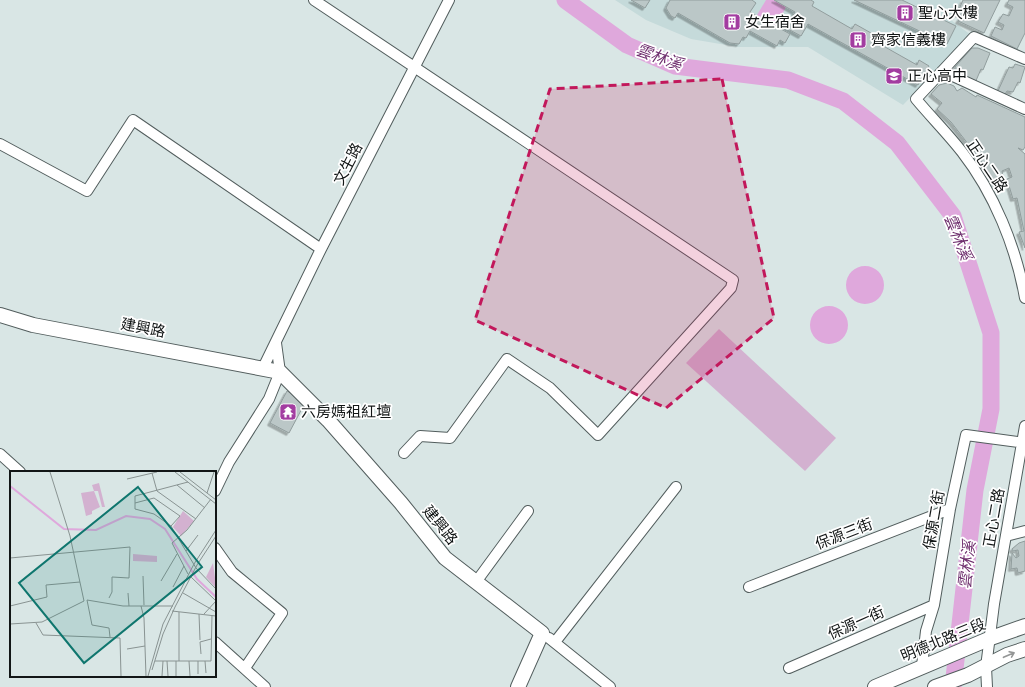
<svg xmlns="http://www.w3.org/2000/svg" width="1025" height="687" font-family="Figtree,'Noto Sans TC',sans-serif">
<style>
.built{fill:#c5dada}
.green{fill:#d3b1d0}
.water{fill:#dfa8dc}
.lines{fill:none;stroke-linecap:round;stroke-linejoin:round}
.river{stroke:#dfa8dc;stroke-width:17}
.building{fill:#bbc7c7;stroke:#919d9d;filter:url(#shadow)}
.street-casing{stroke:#525d5d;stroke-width:12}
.secondary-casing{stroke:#525d5d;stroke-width:16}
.street{stroke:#fff;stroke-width:10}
.secondary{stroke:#fff;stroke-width:14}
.oneway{stroke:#949696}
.marked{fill:#c2185b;fill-opacity:0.2;stroke:#c2185b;stroke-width:3;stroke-dasharray:8 5;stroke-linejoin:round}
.labels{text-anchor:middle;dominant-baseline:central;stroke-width:3.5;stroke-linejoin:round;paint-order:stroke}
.poi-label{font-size:15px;fill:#121616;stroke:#fff;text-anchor:start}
.street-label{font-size:15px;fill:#121616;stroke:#fff}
.water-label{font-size:16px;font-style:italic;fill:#70306f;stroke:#fff}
.inset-river{fill:none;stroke:#dfa8dc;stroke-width:2}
.inset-road{fill:none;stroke:#899392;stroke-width:1}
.view{fill:#0f766e;fill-opacity:0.15;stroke:#0f766e;stroke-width:2}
.inset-edge{fill:none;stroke:#121616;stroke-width:2}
</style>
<defs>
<filter id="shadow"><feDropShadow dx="-2.5" dy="2.5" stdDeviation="0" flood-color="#0004"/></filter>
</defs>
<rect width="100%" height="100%" fill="#d9e6e5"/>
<!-- built -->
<path class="built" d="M615,0H961L951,20L971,35L903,105L808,47H738L691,39L646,20Z"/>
<!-- green -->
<path class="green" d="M719,329L836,438L805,471L686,363Z"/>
<!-- water -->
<path class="water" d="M766,0H774L786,7L776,26L757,15Z
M846 285a19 19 0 1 1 38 0a19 19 0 1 1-38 0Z
M810 325a19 19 0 1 1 38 0a19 19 0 1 1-38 0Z"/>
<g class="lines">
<!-- river -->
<path class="river" d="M565,0L627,45L675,66L788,80L843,101L897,143L953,216L991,333V409L975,490L953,687"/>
</g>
<!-- building -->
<path class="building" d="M631,0H650L645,8Z
M670,0H752L756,3L750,12L790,34L785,43L780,40L777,46L750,31L746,38L743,37L739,44L730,43L678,13L675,18L671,16L666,8Z
M774,0H811L814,2L812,6L852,29L855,24L880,38L878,43L917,65L919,60L929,66L918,85L808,24L801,36L786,28L795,12Z
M854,0H902L956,26L947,44Z
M963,0H1000L984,33L958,21L962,15L957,14Z
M1009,0H1025V33L1017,49L991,36L995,27L1002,30L1004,25L998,22L1003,14L1009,16L1013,7L1007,4Z
M972,48H978L990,53L983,70L981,69L975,83L955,73V67Z
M1015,64L1025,67L1020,83L1018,82L1013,92L1007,91L1004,96L997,93L1009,67L1013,68Z
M947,83L954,86L957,91L962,88L976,97L977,95L1025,117V147L1023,150L1018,148L1025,154V248L1019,232L1024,231L1017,198L1013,199L1007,179L1012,177L1009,168L1002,171L1004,181L996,184L979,158L951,122L937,109L942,103L931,94L939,85Z
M287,391L306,401L289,433L270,423Z
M1025,541V571L1018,573L1017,568L1011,569L1012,553L1016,558L1019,556L1018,550L1013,551L1012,549L1019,543Z"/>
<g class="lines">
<!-- street casing -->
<g class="street-casing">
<path id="street" d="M314,0L733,280L731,288L598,435L550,388L507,359L450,438L420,436L404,453
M1025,59L974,37L916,99C931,117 948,134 962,152C994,193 1016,247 1025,298
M942,71L1025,109
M0,144L87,191L133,120L321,249
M263,368L321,249L449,0
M0,454L20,472
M215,491L229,462L269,399L280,372L276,343
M1006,536L1025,531
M215,548L232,572L282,613L245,668
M476,582L528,511
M749,587L950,509
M549,638L610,687
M215,642L265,687
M555,642L676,487
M922,666L926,631L934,605L950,509L966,435L1025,443
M789,668L934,605
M987,687L986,667L994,604L1025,426"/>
</g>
<!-- secondary casing -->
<g class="secondary-casing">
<path id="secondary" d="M0,315L33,325L280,372L328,420L401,503L445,558L542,633L518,687
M875,687L991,638L1025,626
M935,687L968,675L1007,655L1025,649"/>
</g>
<!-- street -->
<use href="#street" class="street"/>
<!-- secondary -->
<use href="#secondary" class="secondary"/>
</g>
<!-- one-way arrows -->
<defs><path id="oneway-shaft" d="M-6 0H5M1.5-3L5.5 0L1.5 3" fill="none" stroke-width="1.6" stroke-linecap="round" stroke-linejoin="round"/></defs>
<use class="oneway" href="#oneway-shaft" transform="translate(1009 655) rotate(-23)"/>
<!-- marked area -->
<path class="marked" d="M722,79L774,318L666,408L475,320L550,89Z"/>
<!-- icons -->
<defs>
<g id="building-square" transform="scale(0.9)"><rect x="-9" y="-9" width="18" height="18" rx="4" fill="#a23ca0" stroke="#fff"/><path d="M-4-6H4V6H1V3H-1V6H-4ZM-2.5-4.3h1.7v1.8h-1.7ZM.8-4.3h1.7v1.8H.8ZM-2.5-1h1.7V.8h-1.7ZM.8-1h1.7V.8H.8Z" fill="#fff"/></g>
<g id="school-square" transform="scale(0.9)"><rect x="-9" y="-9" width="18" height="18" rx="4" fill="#a23ca0" stroke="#fff"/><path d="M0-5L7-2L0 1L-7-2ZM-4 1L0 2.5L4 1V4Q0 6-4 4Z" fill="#fff"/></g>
<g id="temple-square" transform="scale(0.9)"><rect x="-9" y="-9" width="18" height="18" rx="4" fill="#a23ca0" stroke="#fff"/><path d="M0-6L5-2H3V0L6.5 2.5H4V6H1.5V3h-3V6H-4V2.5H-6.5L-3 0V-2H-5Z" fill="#fff"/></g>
</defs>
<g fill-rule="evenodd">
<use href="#building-square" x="905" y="13"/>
<use href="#building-square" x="732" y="22"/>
<use href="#building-square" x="858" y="40"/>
<use href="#school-square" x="894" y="76"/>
<use href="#temple-square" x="288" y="412"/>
</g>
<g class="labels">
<!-- poi labels -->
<g class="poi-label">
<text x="918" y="13">聖心大樓</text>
<text x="745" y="22">女生宿舍</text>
<text x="871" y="40">齊家信義樓</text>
<text x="907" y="76">正心高中</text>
<text x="301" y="412">六房媽祖紅壇</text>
</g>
<!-- street labels -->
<g class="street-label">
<text transform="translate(348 164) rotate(-63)">文生路</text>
<text transform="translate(987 166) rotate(56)">正心二路</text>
<text transform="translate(143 328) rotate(11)">建興路</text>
<text transform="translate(994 518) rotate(-80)">正心二路</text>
<text transform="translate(934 520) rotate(-80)">保源二街</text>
<text transform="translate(440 525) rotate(51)">建興路</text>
<text transform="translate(844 534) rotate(-21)">保源三街</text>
<text transform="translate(856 623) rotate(-24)">保源一街</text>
<text transform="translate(943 640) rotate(-22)">明德北路三段</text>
</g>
<!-- water labels -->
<g class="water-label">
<text transform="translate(659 57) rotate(20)">雲林溪</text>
<text transform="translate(958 237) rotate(68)">雲林溪</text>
<text transform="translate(967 565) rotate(-84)">雲林溪</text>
</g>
</g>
<!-- overview -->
<g transform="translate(10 471)">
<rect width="206" height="206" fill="#d9e6e5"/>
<path d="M89,12L95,36H92L88,20H84L90,36L82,40V43L76,45L71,22L84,20L82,14ZM173,40L184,50L171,65L163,56ZM123,83L147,85V91L123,90ZM203,92L206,114V117L196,106Z" fill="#d3b1d0"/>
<path class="inset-river" d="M0,15L54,58L86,59L116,45L140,48L155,58L187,108L206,126"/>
<path class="inset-road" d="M40,1L60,65L74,130M165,1L206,33M170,1L206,29M142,2L147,20L186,48M117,8L147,1M178,11L125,25V38L144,43L161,55L186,97L205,117M167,14L195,37M197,22L204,1M125,32L144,27L170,45L161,55M176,80L188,64M0,87L120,76L119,107L102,106V121L99,127M178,103L162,72L177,59L201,28M133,105L134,134M181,106L205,129M151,110L167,83M163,116L174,95M118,122L119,135M173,122L206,141M77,129L113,135H163M77,129L82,154L99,157L100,166M0,135L37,126L36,114L70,111M131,135L134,147L136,205M162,140L206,145M169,141V190M189,143L190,169M194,143L206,130M26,152L33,164L110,167L111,205M0,153L32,151L74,130M117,178L135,175M191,183L190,171L201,168M145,190H201L202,144M157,190L158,205M166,190V205M179,190L180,205M188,190V203M195,190L196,202M142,199L153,163L165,136L187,94L206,65M138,205L153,153L184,93L206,59M152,205L153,190"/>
<path class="view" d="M128,16L192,96L74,192L9,112Z"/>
<rect width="206" height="206" class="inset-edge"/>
</g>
</svg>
